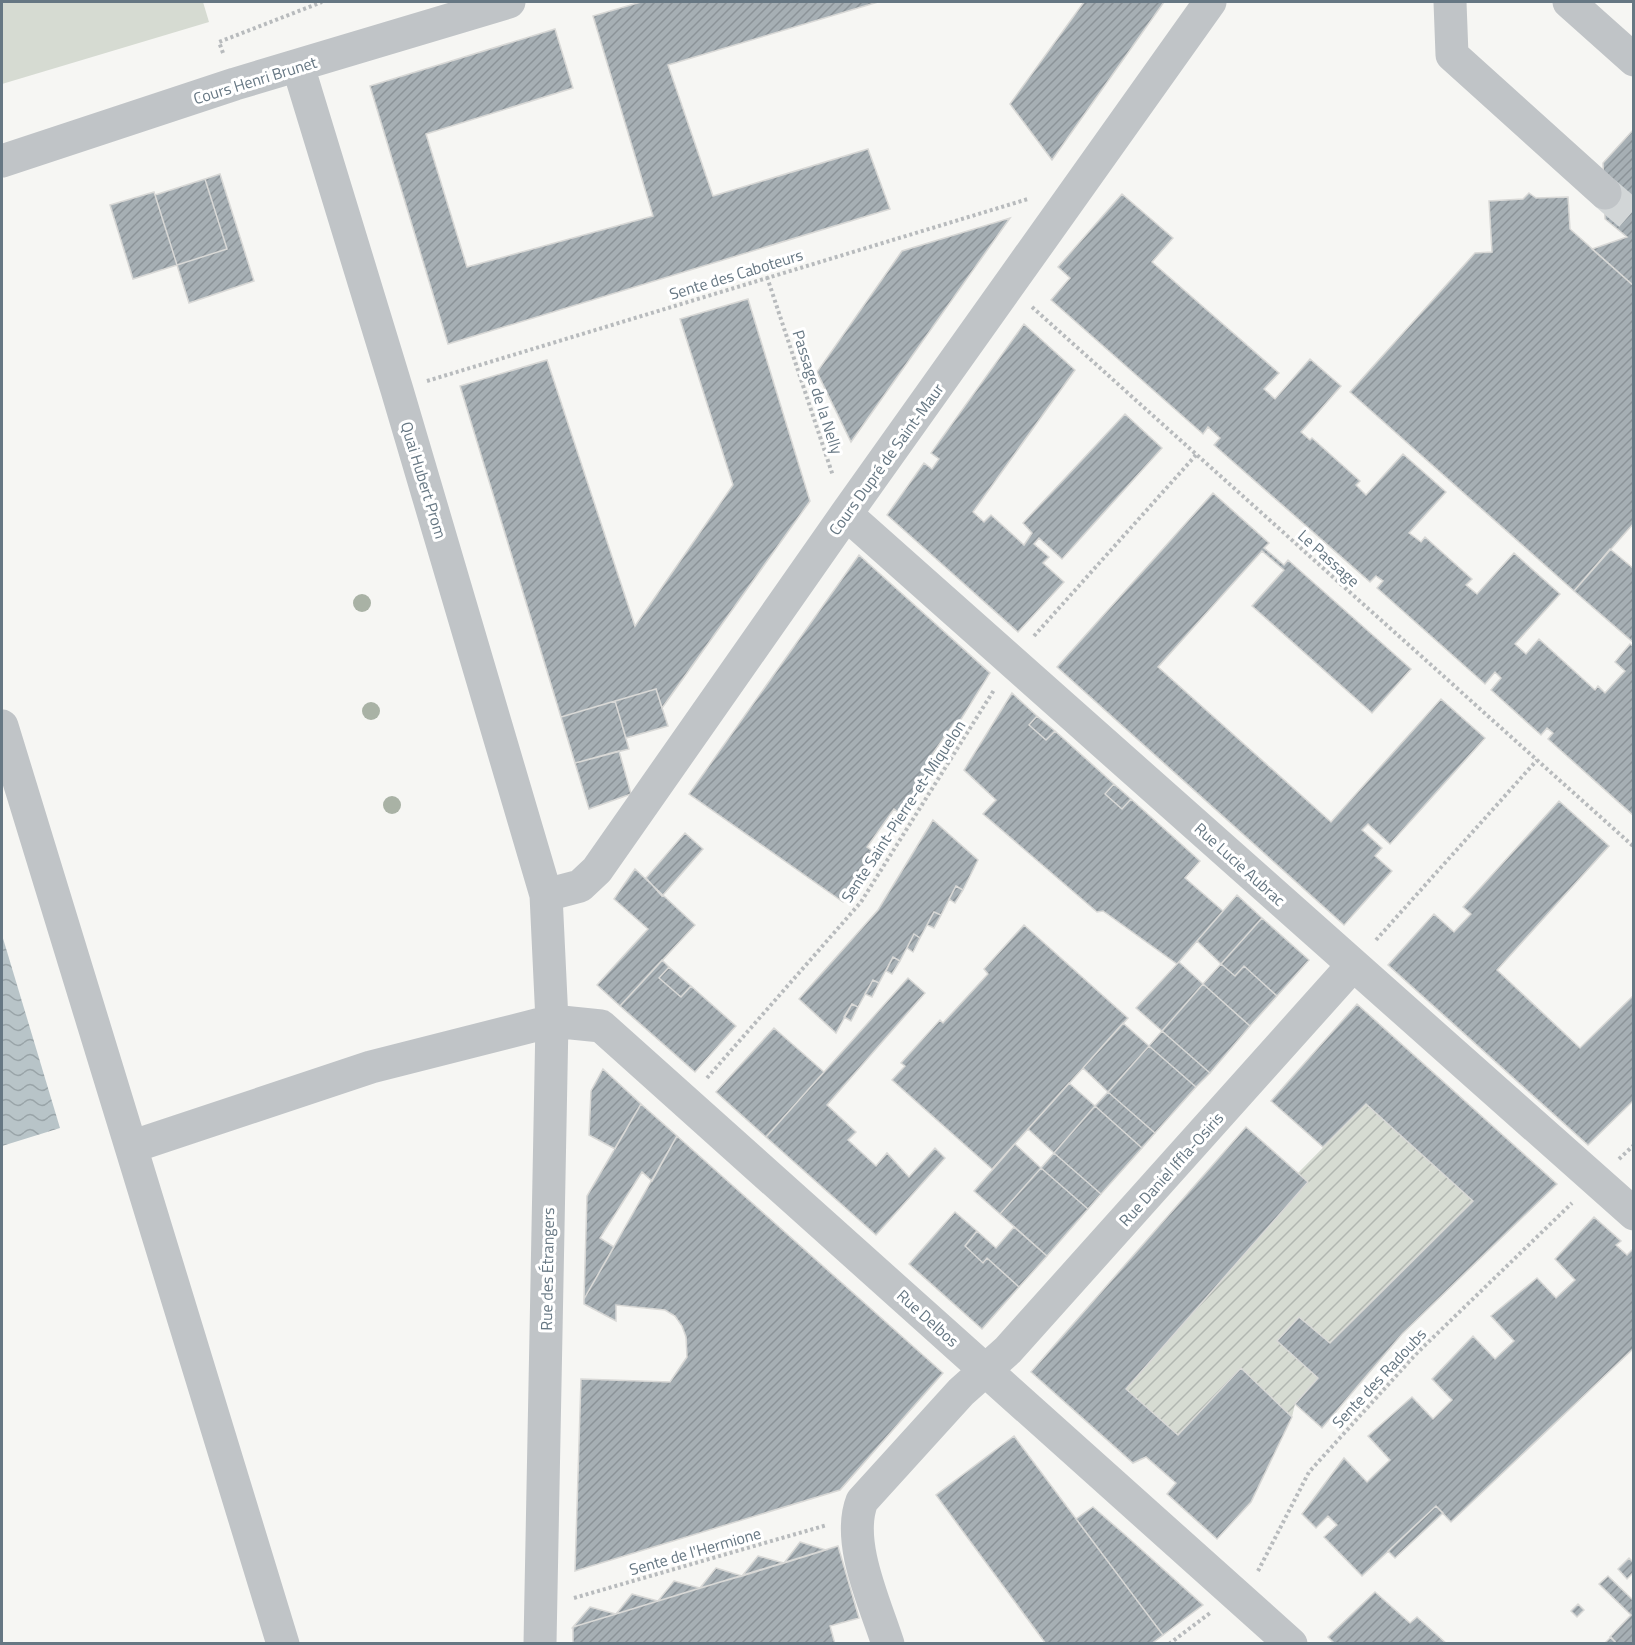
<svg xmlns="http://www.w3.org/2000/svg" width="1635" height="1645" font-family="'Titillium Web',sans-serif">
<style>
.grass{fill:#d6dbd2}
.garden{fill:url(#garden-furrows)}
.water{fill:url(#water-waves)}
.building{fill:url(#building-hatch);stroke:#d8d8d6;stroke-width:1.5}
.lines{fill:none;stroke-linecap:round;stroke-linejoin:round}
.minor-tunnel{stroke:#d2d6d7;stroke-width:33;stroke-dasharray:33 16;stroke-linecap:butt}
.path{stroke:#b8bbbd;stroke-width:4;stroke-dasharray:3 3;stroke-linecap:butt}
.minor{stroke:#c0c4c7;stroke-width:33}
.tree{fill:#a9b2a5}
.labels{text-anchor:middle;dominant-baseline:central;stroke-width:6;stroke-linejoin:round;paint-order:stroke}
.street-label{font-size:16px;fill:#667783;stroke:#fff}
</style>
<defs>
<pattern id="garden-furrows" width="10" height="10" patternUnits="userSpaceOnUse" patternTransform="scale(1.5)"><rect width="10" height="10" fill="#d6dbd2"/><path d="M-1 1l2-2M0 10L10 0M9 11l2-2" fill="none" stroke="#b1b6b0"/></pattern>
<pattern id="water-waves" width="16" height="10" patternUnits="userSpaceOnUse" patternTransform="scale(1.5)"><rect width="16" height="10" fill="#b8c4c8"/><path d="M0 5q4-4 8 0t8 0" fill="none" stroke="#99a4a8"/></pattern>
<pattern id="building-hatch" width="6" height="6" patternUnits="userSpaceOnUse" patternTransform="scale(1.5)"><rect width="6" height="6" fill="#a6afb4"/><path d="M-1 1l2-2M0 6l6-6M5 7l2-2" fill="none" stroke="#8b9398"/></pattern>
</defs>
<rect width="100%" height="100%" fill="#f6f6f3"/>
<!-- grass -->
<path class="grass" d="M2,2H203L209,22L2,84Z"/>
<!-- garden -->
<path class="garden" d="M1366,1104L1473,1201L1330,1343L1277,1341L1318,1378L1295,1404L1292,1417L1241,1369L1178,1435L1126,1389L1308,1182L1298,1173Z"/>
<!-- water -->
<path class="water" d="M2,935L60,1128L2,1146Z"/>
<!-- building -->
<path class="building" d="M641,2H878L668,65L713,196L868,149L890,209L448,344L370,86L555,29L573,88L426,134L467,267L653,216L593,16Z
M1084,2H1164L1052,160L1010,104Z
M1634,129V286L1592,249L1627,237L1605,219L1603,163Z
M220,174L254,281L189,303L177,265L227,249L205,179Z
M205,179L227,249L177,265L155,195Z
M154,192L177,265L133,279L110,205Z
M1529,193L1536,198L1568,197L1570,229L1634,286V523L1574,591L1350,392L1475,253L1492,252L1489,201L1523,199Z
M1122,194L1173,238L1152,262L1279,373L1264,389L1275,399L1310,359L1341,386L1301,432L1310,440L1312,438L1360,481L1356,485L1366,495L1403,454L1446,492L1409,533L1421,542L1425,537L1472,579L1466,585L1477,594L1514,553L1560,594L1515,644L1526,654L1539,639L1595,690L1598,686L1605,693L1625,671L1615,662L1630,644L1634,647V816L1548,739L1553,733L1547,728L1541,735L1491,690L1501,678L1495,672L1485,684L1377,588L1383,581L1376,576L1370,582L1214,445L1220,438L1208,427L1203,434L1051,300L1070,278L1058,267Z
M1010,218L851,442L817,372L902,251Z
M748,299L810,501L662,708L656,689L561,717L460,386L547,360L635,626L733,485L680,319Z
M1024,324L1075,370L973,512L984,522L991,515L1024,545L1032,533L1023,523L1125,414L1162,448L1062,559L1039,538L1034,544L1049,557L1043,563L1064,582L1018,632L887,515L924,463L932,469L939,459L931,453Z
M1213,493L1269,543L1264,548L1284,565L1288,560L1411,669L1372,713L1252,606L1284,570L1262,551L1158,667L1331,822L1441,699L1485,738L1390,844L1368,824L1362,830L1382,848L1375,856L1392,871L1344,925L1057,667Z
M1610,549L1634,569V643L1574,591Z
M859,555L990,673L958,724L955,722L931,756L936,759L902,815L894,809L867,847L877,854L843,902L689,794Z
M656,689L668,726L626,738L615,701Z
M1012,693L1037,716L1029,725L1046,740L1055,731L1114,784L1105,794L1122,809L1131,799L1200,861L1185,878L1223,911L1177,964L1103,911L1097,912L983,814L996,800L964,770Z
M615,701L629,749L575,763L561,717Z
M1037,716L1055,731L1046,740L1029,725Z
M619,751L631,794L589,809L575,763Z
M1114,784L1131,799L1122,809L1105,794Z
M1559,801L1609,846L1497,970L1580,1048L1634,995V1100L1588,1145L1388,965L1434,914L1454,932L1471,914L1463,907Z
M933,820L978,860L963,890L956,886L941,915L934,912L920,938L914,934L900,961L893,957L879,983L873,980L858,1007L852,1004L836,1033L799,999L878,910Z
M685,833L703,849L662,896L646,878Z
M635,869L695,925L620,1006L597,985L648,929L614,899Z
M956,886L963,890L955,903L949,899Z
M1237,895L1262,918L1221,964L1197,941Z
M934,912L941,915L934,928L927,925Z
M1262,918L1309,960L1277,996L1244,966L1235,976L1221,964Z
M1024,925L1128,1018L992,1169L892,1080L905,1066L901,1063L940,1020L943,1023L988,974L984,969Z
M914,934L920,938L913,952L907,948Z
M893,957L900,961L892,974L886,971Z
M662,960L669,967L659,978L681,997L691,986L736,1026L695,1072L620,1006Z
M1179,962L1203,984L1162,1031L1136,1008Z
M1221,964L1235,976L1244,966L1277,996L1250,1026L1203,984Z
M669,967L691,986L681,997L659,978Z
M908,978L925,993L827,1105L856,1132L848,1140L876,1166L887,1153L909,1177L935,1148L945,1158L876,1235L766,1137Z
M873,980L879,983L872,997L865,994Z
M1203,984L1250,1026L1210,1073L1162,1031Z
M852,1004L858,1007L851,1021L844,1017Z
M1357,1004L1557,1184L1402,1334L1322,1428L1295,1404L1318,1378L1277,1341L1299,1317L1330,1343L1473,1201L1366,1104L1323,1147L1271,1101Z
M1123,1023L1149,1046L1108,1092L1083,1068Z
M774,1028L824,1072L766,1137L716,1092Z
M1162,1031L1210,1073L1196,1087L1149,1046Z
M1149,1046L1196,1087L1155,1133L1108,1092Z
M603,1069L641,1104L615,1149L589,1135L591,1091Z
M1069,1083L1095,1106L1054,1153L1028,1129Z
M1108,1092L1155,1133L1142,1148L1095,1106Z
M641,1104L677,1136L652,1181L642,1172L600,1238L614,1247L584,1299L587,1196Z
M1095,1106L1142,1148L1101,1194L1054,1153Z
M1246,1127L1308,1182L1126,1389L1178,1435L1241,1368L1292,1417L1251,1502L1217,1539L1167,1494L1176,1483L1146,1457L1133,1463L1031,1372Z
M677,1136L943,1373L840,1490L575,1571L581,1379L670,1382L687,1357L686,1337L682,1326L675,1316L665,1310L616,1305V1321L584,1304V1299Z
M1015,1144L1041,1168L1000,1214L974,1191Z
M1054,1153L1101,1194L1088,1209L1041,1168Z
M1041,1168L1088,1209L1047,1256L1000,1214Z
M955,1212L977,1231L965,1246L983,1263L987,1258L1019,1287L982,1329L909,1264Z
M1594,1217L1621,1241L1616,1245L1627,1255L1632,1250L1634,1252V1348L1451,1522L1436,1506L1362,1576L1324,1537L1337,1525L1328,1516L1316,1528L1302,1514L1344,1458L1367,1482L1390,1460L1368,1436L1412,1397L1433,1419L1452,1400L1432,1379L1473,1336L1495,1359L1514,1341L1491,1316L1537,1278L1556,1298L1575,1280L1555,1259Z
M1014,1227L1047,1256L1019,1287L987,1258L983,1263L965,1246L977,1231L996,1248Z
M1014,1436L1163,1635L1151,1644H1046L936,1495Z
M1436,1506L1443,1513L1395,1558L1388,1551Z
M1093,1507L1124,1534L1203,1605L1163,1635L1076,1519Z
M800,1542L826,1550L784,1563Z
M838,1546L859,1618L830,1626L835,1644H573V1627Z
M838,1546L859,1618L830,1626L835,1644H573V1627Z
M758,1556L784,1563L742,1576Z
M1629,1558L1634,1563V1572L1627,1579L1618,1569Z
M716,1568L742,1576L700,1588Z
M1608,1576L1634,1601V1644H1617L1610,1637L1631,1615L1599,1584Z
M674,1581L700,1588L658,1601Z
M1375,1592L1410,1623L1417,1617L1447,1644H1335L1328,1637Z
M632,1594L658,1601L616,1614Z
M1578,1604L1584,1610L1577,1617L1571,1611Z
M590,1607L616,1614L573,1627Z
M1611,1637L1617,1644H1604Z"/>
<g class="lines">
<!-- minor-tunnel -->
<path class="minor-tunnel" d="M1605,193L1634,218"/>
<!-- path -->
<path class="path" d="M223,53L219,42L322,2
M767,277L833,476
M1032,307L1634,847
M427,381L1028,199
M1034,636L1196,455
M1376,940L1537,760
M707,1078L861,902L994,690
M1619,1159L1634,1145
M1258,1571L1309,1472L1416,1354L1572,1203
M574,1598L827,1525
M1169,1644L1210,1613"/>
<!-- minor -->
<path class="minor" d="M1450,2L1452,55L1605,193
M1569,2L1634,60
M298,66L397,390L546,895L552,1021L540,1644
M2,161L235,84L509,2
M846,514L1634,1214
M2,726L131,1147L371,1067L552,1021L601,1026L1291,1644
M546,895L580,886L597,870L846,514L1210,2
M131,1147L283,1644
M888,1644C875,1603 846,1542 862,1501L961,1392L1008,1350L1353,965"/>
</g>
<!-- trees -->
<g class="tree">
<circle cx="362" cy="603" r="9"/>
<circle cx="371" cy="711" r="9"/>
<circle cx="392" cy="805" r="9"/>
</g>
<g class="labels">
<!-- street labels -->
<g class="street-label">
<text transform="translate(255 80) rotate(-17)">Cours Henri Brunet</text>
<text transform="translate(736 274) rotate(-17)">Sente des Caboteurs</text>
<text transform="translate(818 392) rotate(72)">Passage de la Nelly</text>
<text transform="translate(886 459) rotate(-54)">Cours Dupré de Saint-Maur</text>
<text transform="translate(424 480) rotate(73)">Quai Hubert Prom</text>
<text transform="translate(1329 558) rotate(42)">Le Passage</text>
<text transform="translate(903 811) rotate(-57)">Sente Saint-Pierre-et-Miquelon</text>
<text transform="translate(1240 864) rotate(42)">Rue Lucie Aubrac</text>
<text transform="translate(1171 1169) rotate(-48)">Rue Daniel Iffla-Osiris</text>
<text transform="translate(547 1269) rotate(-89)">Rue des Étrangers</text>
<text transform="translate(928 1318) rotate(42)">Rue Delbos</text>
<text transform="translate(1379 1378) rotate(-47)">Sente des Radoubs</text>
<text transform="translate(695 1551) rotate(-16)">Sente de l'Hermione</text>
</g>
</g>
<!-- border -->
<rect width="1635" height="1645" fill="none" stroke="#667783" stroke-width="6"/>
</svg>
